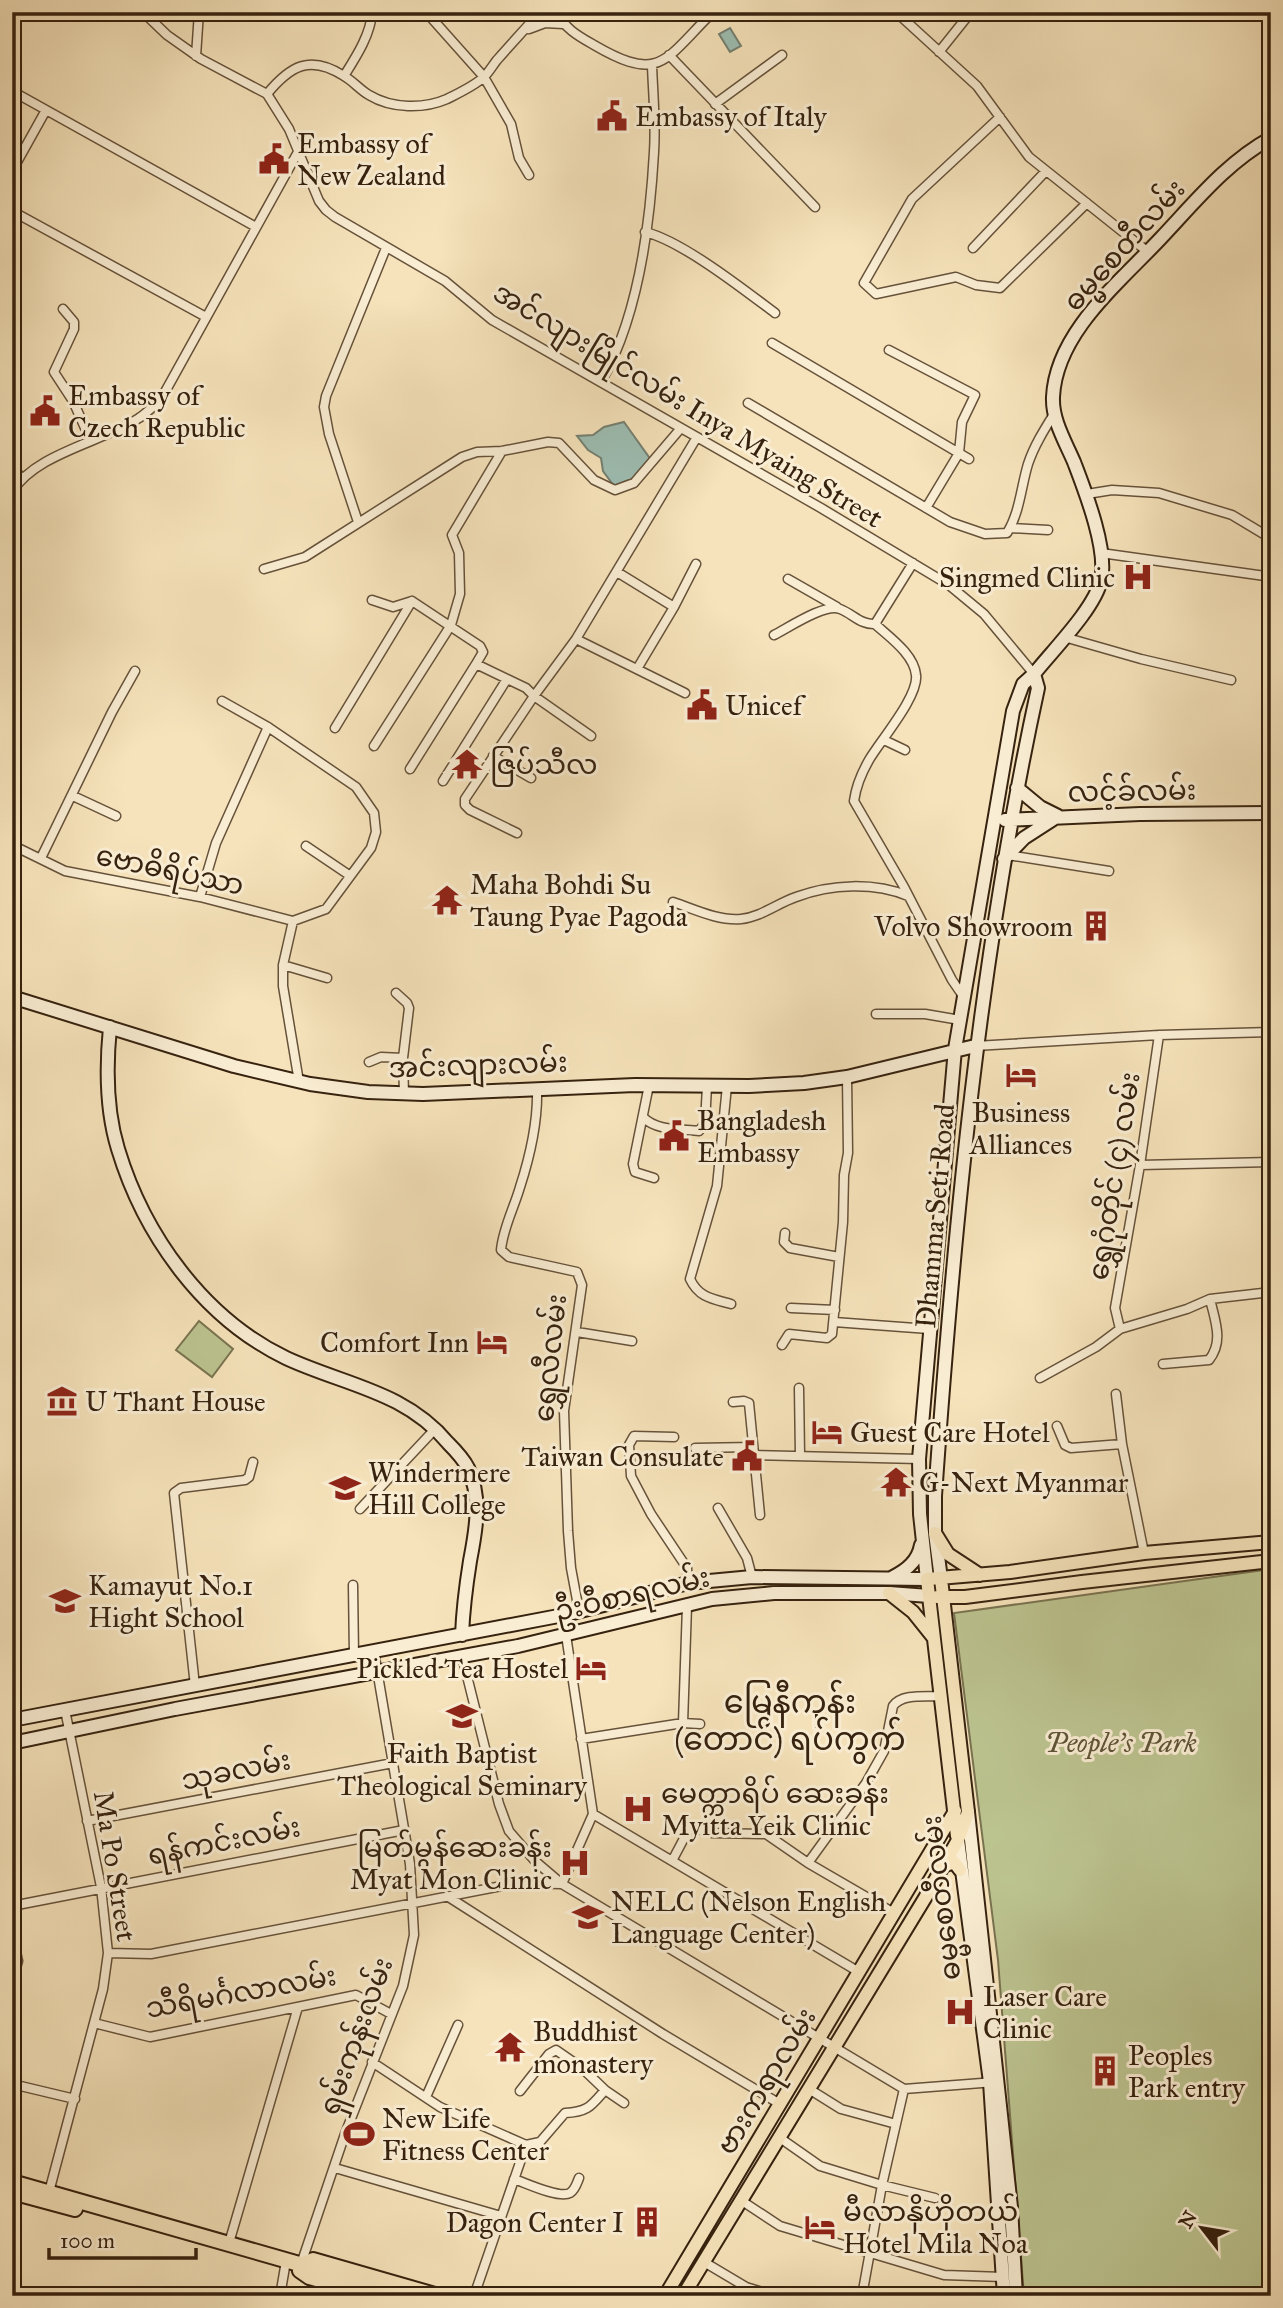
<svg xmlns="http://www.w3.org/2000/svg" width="1283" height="2308" font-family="'IM FELL Great Primer','Noto Sans Myanmar',serif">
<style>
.green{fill:#bcc490;stroke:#797350;stroke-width:2}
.water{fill:#9dbeb3;stroke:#748071;stroke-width:2}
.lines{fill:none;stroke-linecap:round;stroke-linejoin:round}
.street-casing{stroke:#66523a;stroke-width:11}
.secondary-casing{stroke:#36220f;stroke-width:16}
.primary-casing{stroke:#36220f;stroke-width:16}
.highway-casing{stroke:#36220f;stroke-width:18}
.street{stroke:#f9edd3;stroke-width:8}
.secondary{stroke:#f9edd3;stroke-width:12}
.primary{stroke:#f6e3bb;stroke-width:12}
.highway{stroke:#f6e3bb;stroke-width:14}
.labels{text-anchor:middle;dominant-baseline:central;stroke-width:6;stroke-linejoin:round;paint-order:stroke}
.poi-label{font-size:28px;fill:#36220f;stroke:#f9edd3;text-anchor:start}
.street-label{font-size:28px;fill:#36220f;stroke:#f9edd3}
.park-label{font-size:28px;font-style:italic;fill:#5e5336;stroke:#f9edd3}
.quarter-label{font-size:32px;fill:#36220f;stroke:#f9edd3}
</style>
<rect width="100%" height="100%" fill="#f6e3bb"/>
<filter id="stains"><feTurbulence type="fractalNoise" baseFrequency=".00286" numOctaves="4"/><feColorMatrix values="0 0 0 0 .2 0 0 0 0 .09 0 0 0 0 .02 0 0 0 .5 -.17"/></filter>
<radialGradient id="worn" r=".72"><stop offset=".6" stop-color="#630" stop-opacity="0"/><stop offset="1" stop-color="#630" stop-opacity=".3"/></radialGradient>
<!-- green -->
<path class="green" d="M199,1321L233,1349L212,1377L176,1350Z
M1271,1569V2296H1024L998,1960L954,1613Z"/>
<!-- water -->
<path class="water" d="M730,28L741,46L730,52L719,34Z
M624,422L651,460L634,478L614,486L603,471L601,458L588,450L577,436L593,435L604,427Z"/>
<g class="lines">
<!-- street casing -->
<g class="street-casing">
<path id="street" d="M143,12L167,35L201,59L267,94L289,129L319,201L326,210L335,217L445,281L492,320L821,508L949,585L984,614L1034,674
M558,12C563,28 580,37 594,45C661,84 664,60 713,12
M896,12L977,86L1029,157L1148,252
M427,13L484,77L511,124L519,158L529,175
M529,29L545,23L563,24
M939,52L971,12
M669,55L815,207
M196,56L199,12
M344,76C356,57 371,34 372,12
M12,91L256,227
M267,94C290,66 310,54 344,76C353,81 360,90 369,95C392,109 424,109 447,99C459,93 474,86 484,77C489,72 493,65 497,60C511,44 526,28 540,12
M715,104L782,55
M1000,117L912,199L864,283L876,294L956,277L976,285L1000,288L1087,203
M12,171L46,110
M12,211L206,317
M645,232C682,241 743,289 775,313
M973,248L1045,172
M63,309L74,322V329L54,372L73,401L90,439
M772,343L969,459
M889,350L975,395L962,422L959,453L926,508
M601,382C638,318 650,225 654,152C656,123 653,94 652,65
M748,403L950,522L985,534L1007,533C1020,512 1021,487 1028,464C1034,446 1044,430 1054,414
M12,468L22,478
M12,492C36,453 103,442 139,418C147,413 153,406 160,401L298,152
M1087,494L1112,490L1159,493L1232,515L1267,536
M358,522L329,434L324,407L326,396L386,248
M1010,528L1048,530
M1101,553L1265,576
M264,569L305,557L462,457L477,452L502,451L548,442L559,443L594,480L615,490L634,483L681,428
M617,572L674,607
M788,579L837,607
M372,600L393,607L412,601L480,646L483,652L476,664L526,688L534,696L591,736
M875,624C889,637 914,654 916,675C919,696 880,741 869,760C861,774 856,786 854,801L904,887L952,980L963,996
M774,635C788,628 825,603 840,609C853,614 861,625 875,624L913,563
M1064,637L1141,659L1231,680
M576,639L685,693
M637,669L674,607L696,564
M1269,688H1271
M335,728L412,601
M884,740L905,750
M374,746L451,625L460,594L459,553L452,535L502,451
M493,756L531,778
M410,769L476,664
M443,781L507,679
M73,796L116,816
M517,833L470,810L465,805V799L534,696L576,639L697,437
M12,845L65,871L200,897L293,921L326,909L371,848L376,832L374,813L356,787L268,727L222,701
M306,846L349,875
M1008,855L1109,871
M41,858L112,712L135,671
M200,897L216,843L268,727
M673,902C694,909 718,921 741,919C761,917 778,903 796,897C831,884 874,882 908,896
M293,921L283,965V986L299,1082
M283,965L327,978
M396,993L407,1003L409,1008L403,1058L404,1094
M876,1014H925L960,1020
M1159,1035L1140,1165L1115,1308L1120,1329L1187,1309L1210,1299L1271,1292
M975,1046L1159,1035L1271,1032
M369,1062L381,1057L403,1058
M649,1085L633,1164L635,1172L654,1178
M727,1086L717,1186L690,1279C699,1298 713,1299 731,1304
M537,1089C538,1122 530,1156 520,1187C514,1208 503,1228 501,1250L509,1257L577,1272L582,1285L564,1411L568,1531L571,1568L579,1611
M643,1117C656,1131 681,1129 699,1131L705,1123L707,1086
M1140,1165L1271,1162
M785,1233L784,1242L790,1248L839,1257
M791,1308L835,1310
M834,1322L929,1329
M577,1332L632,1341
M782,1345L789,1334L827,1338L832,1334L843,1222L844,1175L848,1153L847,1077
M1163,1364L1209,1360C1224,1341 1215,1321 1210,1299
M1040,1378L1096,1347L1120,1329
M799,1388L800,1456
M1116,1394L1122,1444
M733,1402L744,1401L749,1403L760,1515
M1057,1426L1065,1445L1071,1448L1122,1444L1144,1553
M674,1437L634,1436L629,1445L631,1476L651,1514L687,1568L688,1583
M695,1448L753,1447
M756,1455L919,1459
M718,1508L747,1558L752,1577
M360,1509L436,1428
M353,1585L354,1656
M462,1656L499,1804L509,1831L535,1861L562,1884L904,2089L995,2082
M195,1686L174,1493L181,1488L245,1480L249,1477L253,1462
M683,1723L687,1606
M581,1739L683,1723L700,1724
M593,1814L859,1972
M87,1821L393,1763
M672,1861L690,1827L712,1833L766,1834L808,1863L894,1913
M808,1863L866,1783L884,1751L893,1706C902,1693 927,1697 942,1696
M447,1896L663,2034L780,2104
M12,1906L404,1830
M12,1934L18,1961L12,1982
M108,1953L151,1954L517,1883L562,1884L593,1814L566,1635
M94,2023L150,2037L356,1995L391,2014
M372,2062L440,2107L526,2145L474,2296
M12,2084L75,2099
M809,2089L841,2109L896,2124
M520,2091L549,2054L556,2050L582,2068L605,2090
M426,2097L458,2025
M780,2138L820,2166L882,2185L935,2198
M526,2145L540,2142L565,2113C588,2112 591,2106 605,2090L624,2103
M335,2168L501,2216
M514,2179C526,2183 559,2199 570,2193C575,2190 577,2183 579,2178
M49,2192L103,1989L108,1953L101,1887L65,1710
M742,2201L780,2226L944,2275L1003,2277
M229,2243L298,2007
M704,2262L746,2287L775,2296
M301,2264L345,2134L403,1986L414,1935L410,1864L374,1652
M280,2296L285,2267
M862,2296L882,2185L904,2089"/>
</g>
<!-- secondary casing -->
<g class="secondary-casing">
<path id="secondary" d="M1017,788L1040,807L1058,816
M1005,820L1140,814L1271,813
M1004,859L1024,838L1055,818
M12,997L234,1066L310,1084L368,1092L423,1094L635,1085L749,1086L804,1083L847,1077L975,1046
M110,1027C106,1067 106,1110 118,1149C144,1235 203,1318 286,1358C344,1385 405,1391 448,1443C455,1450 463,1458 468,1468C482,1498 476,1530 470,1561C466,1586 463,1610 462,1635
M893,1577C907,1570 918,1561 921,1545
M941,1579L935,1533V1496C954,1225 980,954 1038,688L1034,674
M12,1720L569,1614L688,1583L752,1577L927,1579L920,1514L919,1459L955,1049L1013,711L1023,684L1034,674C1053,650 1095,608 1101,580C1108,549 1085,491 1074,462C1065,441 1052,420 1053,397C1056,332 1121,281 1161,238C1195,202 1227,162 1271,138
M12,1743L175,1709L518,1646L712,1599L774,1593H889L929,1596
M968,1812L1011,2207L1016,2296
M958,1840L990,2082L1004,2296"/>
</g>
<!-- primary casing -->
<g class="primary-casing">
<path id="primary" d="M935,1533L948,1554L980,1575
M889,1593L913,1612L933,1637
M937,1597H965L1082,1582L1271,1561
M957,1836L927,1579L1010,1572L1144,1553L1271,1542
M943,1866L954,1862L960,1870
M301,2264L313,2259L442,2296
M299,2271L309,2278L375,2296
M665,2296L955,1811
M683,2296L925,1898L958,1840L968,1812L941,1579"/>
</g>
<!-- highway casing -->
<g class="highway-casing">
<path id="highway" d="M12,2182L411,2296
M12,2192L75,2209"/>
</g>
<!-- street -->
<use href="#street" class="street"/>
<!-- secondary -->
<use href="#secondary" class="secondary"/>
<!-- primary -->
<use href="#primary" class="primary"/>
<!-- highway -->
<use href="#highway" class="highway"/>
</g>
<!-- icons -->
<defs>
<g id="civic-bare" transform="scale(2.415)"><path d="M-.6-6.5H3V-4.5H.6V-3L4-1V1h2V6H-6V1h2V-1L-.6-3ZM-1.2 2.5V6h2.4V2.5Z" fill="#8f2418" stroke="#f9edd3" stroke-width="2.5" paint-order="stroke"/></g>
<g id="hospital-bare" transform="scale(2.415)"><path d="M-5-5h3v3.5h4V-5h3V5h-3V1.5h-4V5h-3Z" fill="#8f2418" stroke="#f9edd3" stroke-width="2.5" paint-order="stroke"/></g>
<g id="temple-bare" transform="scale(2.415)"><path d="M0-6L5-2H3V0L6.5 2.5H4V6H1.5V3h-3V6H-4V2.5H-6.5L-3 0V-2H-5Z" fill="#8f2418" stroke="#f9edd3" stroke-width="2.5" paint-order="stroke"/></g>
<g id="building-bare" transform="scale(2.415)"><path d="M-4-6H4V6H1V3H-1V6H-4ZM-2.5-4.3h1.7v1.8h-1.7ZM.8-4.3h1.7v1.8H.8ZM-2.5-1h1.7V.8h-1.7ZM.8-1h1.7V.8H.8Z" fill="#8f2418" stroke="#f9edd3" stroke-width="2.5" paint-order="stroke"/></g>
<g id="hotel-bare" transform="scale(2.415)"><path d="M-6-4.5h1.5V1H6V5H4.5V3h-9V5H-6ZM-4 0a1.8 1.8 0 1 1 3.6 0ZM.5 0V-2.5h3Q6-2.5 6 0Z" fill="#8f2418" stroke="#f9edd3" stroke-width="2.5" paint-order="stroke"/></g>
<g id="museum-bare" transform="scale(2.415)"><path d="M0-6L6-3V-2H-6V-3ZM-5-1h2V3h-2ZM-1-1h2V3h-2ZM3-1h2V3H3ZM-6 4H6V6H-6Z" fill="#8f2418" stroke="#f9edd3" stroke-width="2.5" paint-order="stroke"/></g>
<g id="university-bare" transform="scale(2.415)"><path d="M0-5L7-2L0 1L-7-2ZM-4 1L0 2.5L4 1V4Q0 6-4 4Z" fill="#8f2418" stroke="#f9edd3" stroke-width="2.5" paint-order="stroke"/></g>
<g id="school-bare" transform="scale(2.415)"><path d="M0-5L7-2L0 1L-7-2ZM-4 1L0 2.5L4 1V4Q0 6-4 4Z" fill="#8f2418" stroke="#f9edd3" stroke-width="2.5" paint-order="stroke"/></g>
<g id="stadium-bare" transform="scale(2.415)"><path d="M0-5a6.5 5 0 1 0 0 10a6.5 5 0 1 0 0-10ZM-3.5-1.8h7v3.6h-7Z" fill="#8f2418" stroke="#f9edd3" stroke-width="2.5" paint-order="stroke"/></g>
</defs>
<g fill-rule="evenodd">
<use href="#civic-bare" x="612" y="116"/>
<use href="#civic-bare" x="274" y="159"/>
<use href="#civic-bare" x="45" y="411"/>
<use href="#hospital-bare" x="1138" y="577"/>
<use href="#civic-bare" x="702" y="705"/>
<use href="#temple-bare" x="467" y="764"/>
<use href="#temple-bare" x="447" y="900"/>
<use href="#building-bare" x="1096" y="926"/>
<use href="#hotel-bare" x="1021" y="1075"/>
<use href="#civic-bare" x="674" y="1136"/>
<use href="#hotel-bare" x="492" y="1342"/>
<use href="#museum-bare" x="62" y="1401"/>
<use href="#hotel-bare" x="827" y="1432"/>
<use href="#civic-bare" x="747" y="1456"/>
<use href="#temple-bare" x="896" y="1482"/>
<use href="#university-bare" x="345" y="1488"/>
<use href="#school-bare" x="65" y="1601"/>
<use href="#hotel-bare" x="591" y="1668"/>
<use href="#school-bare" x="462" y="1716"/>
<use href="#hospital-bare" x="638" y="1809"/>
<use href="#hospital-bare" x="575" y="1863"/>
<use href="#school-bare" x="588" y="1917"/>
<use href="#hospital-bare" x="960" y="2012"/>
<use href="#temple-bare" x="510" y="2047"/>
<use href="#building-bare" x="1105" y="2071"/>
<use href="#stadium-bare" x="359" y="2134"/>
<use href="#building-bare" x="647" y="2222"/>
<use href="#hotel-bare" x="820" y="2227"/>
</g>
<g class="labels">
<!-- poi labels -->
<g class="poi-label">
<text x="635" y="116">Embassy of Italy</text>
<text x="297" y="143">Embassy of<tspan x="297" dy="32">New Zealand</tspan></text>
<text x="68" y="395">Embassy of<tspan x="68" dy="32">Czech Republic</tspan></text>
<text x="1115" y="577" text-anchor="end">Singmed Clinic</text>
<text x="725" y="705">Unicef</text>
<text x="490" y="764">ဇြပ်သီလ</text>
<text x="470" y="884">Maha Bohdi Su<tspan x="470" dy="32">Taung Pyae Pagoda</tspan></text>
<text x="1073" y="926" text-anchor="end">Volvo Showroom</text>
<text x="1021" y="1112" text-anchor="middle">Business<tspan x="1021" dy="32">Alliances</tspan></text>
<text x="697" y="1120">Bangladesh<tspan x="697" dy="32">Embassy</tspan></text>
<text x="469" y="1342" text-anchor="end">Comfort Inn</text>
<text x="85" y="1401">U Thant House</text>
<text x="850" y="1432">Guest Care Hotel</text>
<text x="724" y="1456" text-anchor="end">Taiwan Consulate</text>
<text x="368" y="1472">Windermere<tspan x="368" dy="32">Hill College</tspan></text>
<text x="919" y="1482">G-Next Myanmar</text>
<text x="88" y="1585">Kamayut No.1<tspan x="88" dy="32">Hight School</tspan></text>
<text x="568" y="1668" text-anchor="end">Pickled Tea Hostel</text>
<text x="462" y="1753" text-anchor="middle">Faith Baptist<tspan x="462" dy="32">Theological Seminary</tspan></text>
<text x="661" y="1793">မေတ္တာရိပ် ဆေးခန်း<tspan x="661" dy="32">Myitta Yeik Clinic</tspan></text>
<text x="552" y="1847" text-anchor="end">မြတ်မွန်ဆေးခန်း<tspan x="552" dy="32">Myat Mon Clinic</tspan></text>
<text x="611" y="1901">NELC (Nelson English<tspan x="611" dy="32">Language Center)</tspan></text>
<text x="983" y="1996">Laser Care<tspan x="983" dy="32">Clinic</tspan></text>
<text x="533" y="2031">Buddhist<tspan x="533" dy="32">monastery</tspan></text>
<text x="1128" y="2055">Peoples<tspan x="1128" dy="32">Park entry</tspan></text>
<text x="382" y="2118">New Life<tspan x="382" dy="32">Fitness Center</tspan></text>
<text x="843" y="2211">မီလာနိုဟိုတယ်<tspan x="843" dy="32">Hotel Mila Noa</tspan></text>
<text x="624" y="2222" text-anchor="end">Dagon Center I</text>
</g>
<!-- street labels -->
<g class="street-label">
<text transform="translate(1124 245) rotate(-48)">ဓမ္မစေတီလမ်း</text>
<text transform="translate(688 405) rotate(31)">အင်လျားမြိုင်လမ်း Inya Myaing Street</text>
<text transform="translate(1132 791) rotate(-1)">လင့်ခ်လမ်း</text>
<text transform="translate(170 870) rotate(12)">ဗောဓိရိပ်သာ</text>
<text transform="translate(478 1065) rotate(-2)">အင်းလျားလမ်း</text>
<text transform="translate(1114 1176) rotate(-81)">ရွှေဂုံတိုင် (၄) လမ်း</text>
<text transform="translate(935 1216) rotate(-85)">Dhamma Seti Road</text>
<text transform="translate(550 1358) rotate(-84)">ရွှေလီလမ်း</text>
<text transform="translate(632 1594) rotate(-13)">ဦးဝီစာရလမ်း</text>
<text transform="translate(236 1770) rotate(-11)">သုခလမ်း</text>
<text transform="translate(224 1841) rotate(-11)">ရန်ကင်းလမ်း</text>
<text transform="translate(115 1866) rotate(81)">Ma Po Street</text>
<text transform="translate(941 1898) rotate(-97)">ဓမ္မစေတီလမ်း</text>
<text transform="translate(241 1992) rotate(-10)">သီရိမင်္ဂလာလမ်း</text>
<text transform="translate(356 2036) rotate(-70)">ရှမ်းကုန်းလမ်း</text>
<text transform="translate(766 2081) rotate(-59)">ဗားကရာလမ်း</text>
</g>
<!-- park labels -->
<g class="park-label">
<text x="1121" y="1742">People's Park</text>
</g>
<!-- quarter labels -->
<g class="quarter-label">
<text x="790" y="1702">မြေနီကုန်း<tspan x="790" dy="37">(တောင်) ရပ်ကွက်</tspan></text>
</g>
</g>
<!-- margin -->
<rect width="1283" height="2308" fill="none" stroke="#f6e3bb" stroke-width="42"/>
<rect x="14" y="14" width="1255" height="2280" fill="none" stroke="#36220f" stroke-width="3.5"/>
<rect x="21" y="21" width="1241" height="2266" fill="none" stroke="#36220f" stroke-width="2"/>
<!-- north arrow -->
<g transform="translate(1202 2228) rotate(301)" stroke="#f9edd3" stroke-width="5" paint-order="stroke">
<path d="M0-5L12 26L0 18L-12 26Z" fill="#36220f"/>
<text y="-10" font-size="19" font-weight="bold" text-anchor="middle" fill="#36220f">N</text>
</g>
<!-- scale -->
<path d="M49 2248v10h147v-10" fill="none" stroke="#36220f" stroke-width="3.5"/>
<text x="60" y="2248" font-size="21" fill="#36220f" stroke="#f9edd3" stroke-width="5" paint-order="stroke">100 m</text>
<rect width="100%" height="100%" filter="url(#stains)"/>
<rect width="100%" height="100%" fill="url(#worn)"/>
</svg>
